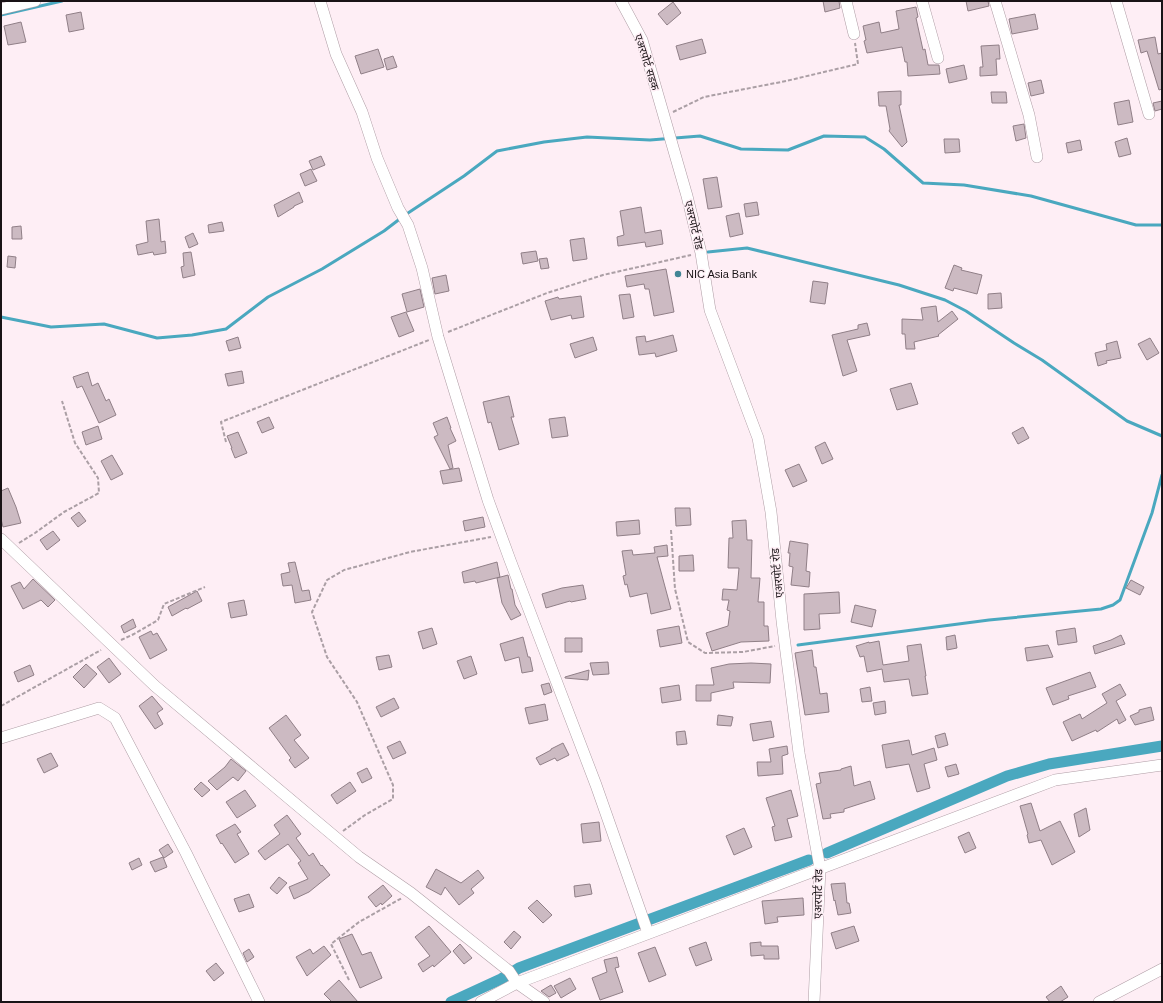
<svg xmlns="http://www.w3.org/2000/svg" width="1163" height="1003" font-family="Helvetica,'Noto Sans Devanagari',sans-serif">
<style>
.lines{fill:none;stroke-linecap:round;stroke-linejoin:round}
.stream{stroke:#4aa8bf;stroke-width:3}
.canal{stroke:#4aa8bf;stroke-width:11}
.building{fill:#ccbac2;stroke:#907f87}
.minor-casing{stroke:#af9da5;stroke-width:12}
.path{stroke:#ab9fa5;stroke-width:2;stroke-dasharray:4 2;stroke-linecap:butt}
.minor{stroke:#fff;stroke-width:11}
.poi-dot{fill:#428595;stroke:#feeef5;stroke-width:1.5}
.labels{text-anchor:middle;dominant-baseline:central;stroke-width:3;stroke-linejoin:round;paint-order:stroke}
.street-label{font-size:11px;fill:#191316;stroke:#feeef5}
.poi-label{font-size:11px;fill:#191316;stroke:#feeef5;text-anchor:start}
</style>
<rect width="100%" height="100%" fill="#feeef5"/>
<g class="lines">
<!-- stream -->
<path class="stream" d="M1,15L62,1
M405,215L464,176L497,151L544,142L587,137L650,140L700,136L741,149L788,150L824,136L865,137L884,149L923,183L964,185L1031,196L1136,225H1162
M708,252L747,248L899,285L945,300L966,311L1014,343L1042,360L1127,421L1162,436
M1,317L51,327L104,324L157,338L192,335L226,329L268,297L322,269L384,231L401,218
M798,645L989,620L1101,609L1113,605L1120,600L1152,513L1162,475"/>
<!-- canal -->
<path class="canal" d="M827,853L1007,776L1049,764L1162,746
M451,1002L501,979L519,968L809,860"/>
</g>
<!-- building -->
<path class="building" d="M823,1H839L840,8L825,12Z
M966,1H988L989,6L968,11Z
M673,2L681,13L667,25L658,14Z
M916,7L918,17L916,18L923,50L925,49L928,65H939L940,74L908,76L907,62H905L902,47L867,53L864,41L866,40L863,26L879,22L881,33L899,29L896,11Z
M81,12L84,29L69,32L66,15Z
M1035,14L1038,29L1012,34L1009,19Z
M21,22L26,42L8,45L4,26Z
M1155,37L1158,54L1162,53V89L1159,90L1147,51L1141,53L1138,40Z
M702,39L706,53L680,60L676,46Z
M999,45L1000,59H996L997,75L980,76V67H983L981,46Z
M378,49L384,67L361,74L355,56Z
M393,56L397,67L387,70L384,59Z
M964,65L967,79L949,83L946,69Z
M1041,80L1044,93L1031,96L1028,83Z
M901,91V105H899L907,142L902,147L889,131L890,129L886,106H879L878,92Z
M991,92H1006L1007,103H992Z
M1129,100L1133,122L1118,125L1114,103Z
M1162,101V109L1155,111L1153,103Z
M1024,124L1026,138L1016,141L1013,126Z
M1127,138L1131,154L1119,157L1115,142Z
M944,139H959L960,152L945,153Z
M1080,140L1082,150L1068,153L1066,143Z
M321,156L325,165L313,170L309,161Z
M311,169L317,181L305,186L300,174Z
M717,177L722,207L708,209L703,179Z
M299,192L303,202L294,206V207L278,217L274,205Z
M757,202L759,215L746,217L744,204Z
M641,207L645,233L661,230L663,244L646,247L645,242L618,246L617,237L624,235L620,211Z
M739,213L743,234L730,237L726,216Z
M159,219L161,242L165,241L166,253L154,255L153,252L138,255L136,245L148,242L146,221Z
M222,222L224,231L209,233L208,225Z
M21,226L22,239H12V227Z
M193,233L198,244L189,248L185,237Z
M584,238L587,259L573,261L570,240Z
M536,251L538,261L523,264L521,253Z
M191,252L195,275L183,278L181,267L184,266L183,253Z
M8,256L16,257L15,268L7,267Z
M547,258L549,268L541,269L539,259Z
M954,265L962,268L961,270L982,275L977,294L954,288L953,291L945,288Z
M666,269L674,312L654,316L649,289H645L644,284L627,287L625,276Z
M446,275L449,291L435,294L432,278Z
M813,281L828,283L825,304L810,302Z
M420,289L424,307L407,312L402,294Z
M1001,293L1002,308L988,309V294Z
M630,294L634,317L623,319L619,295Z
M581,296L584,317L572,319L571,315L551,320L545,301L558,297L559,299Z
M936,306L938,322L952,311L958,319L938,335L939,336L914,342L915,349H906L905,334H902V319L923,320L921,308Z
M406,312L414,331L399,337L391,317Z
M867,323L870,335L847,340L857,371L843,376L832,335L858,329V325Z
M673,335L677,351L656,357L655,353L639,355L636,337L645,336L646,342Z
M238,337L241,348L229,351L226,341Z
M593,337L597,350L575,358L570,344Z
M1150,338L1159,353L1147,360L1138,344Z
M1117,341L1121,358L1106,361L1107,363L1098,366L1095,353L1107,350L1106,344Z
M242,371L244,383L228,386L225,374Z
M88,372L92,386L98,383L106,401L109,399L116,415L99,423L82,386L77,388L73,377Z
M911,383L918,404L897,410L890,389Z
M509,396L514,417H511L519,444L499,450L491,422L488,423L483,402Z
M269,417L274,428L262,433L257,422Z
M447,417L451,428H450L456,441L448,445L453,468L450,469L434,437L438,435L433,423Z
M565,417L568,436L552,438L549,419Z
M98,426L102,439L86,445L82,432Z
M1023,427L1029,438L1018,444L1012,433Z
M238,432L247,453L235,458L231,448H232L227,436Z
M825,442L833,459L822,464L815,447Z
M112,455L123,474L111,480L101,461Z
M799,464L807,481L793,487L785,470Z
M459,468L462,481L443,484L440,471Z
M8,488L16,507L21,523L3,527L1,519V491Z
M675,508H690L691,525L676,526Z
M79,512L86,521L78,527L71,518Z
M483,517L485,527L465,531L463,521Z
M639,520L640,534L617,536L616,522Z
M746,520L747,540H752L751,578H760L758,602H764V626H768L769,641L741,642L712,651L706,633L728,626L730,611L727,610L729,600H722L723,589L737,590L739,568H728L729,538H733L732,521Z
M53,531L60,540L47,550L40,540Z
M790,541L808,544L806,571L810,572L809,587L791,585L793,567L789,566L790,553H788Z
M667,545L668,556L657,557L671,609L651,614L647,593L630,597L627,584L625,585L623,576L626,575L622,551L632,550L633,555L655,553L654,547Z
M693,555L694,571H679V556Z
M295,562L302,591L309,590L311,600L295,603L292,585L283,586L281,574L290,572L288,563Z
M497,562L500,577L476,583L475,581L464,583L462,572Z
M508,575L511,589H512L515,605L521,615L511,620L502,603L497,578Z
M33,579L55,600L48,607L41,600L23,609L11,586L20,582L24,589Z
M1131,580L1144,587L1140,595L1126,588Z
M583,585L586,599L571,602L570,601L546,608L542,594L562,588Z
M197,591L202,601L187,609L186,608L172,616L168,607Z
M839,592L840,613L819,614L820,629L804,630V594Z
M244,600L247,615L231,618L228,603Z
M855,605L876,610L872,627L851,622Z
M133,619L136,627L124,633L121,626Z
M679,626L682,643L660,647L657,630Z
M432,628L437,644L423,649L418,632Z
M1075,628L1077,642L1058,645L1056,631Z
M151,631L153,635L157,633L167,650L150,659L139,637Z
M955,635L957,648L947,650L946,637Z
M1121,635L1125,644L1095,654L1093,646L1111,640Z
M523,637L528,657H530L533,671L522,673L519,657L505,661L500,644Z
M565,638H582V652H565Z
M879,641L883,665L909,661L907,646L921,644L926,676H925L928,694L912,696L909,679L884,682L882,669L867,672L864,656L860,657L856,646L869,642V643Z
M1048,645L1053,657L1027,661L1025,648Z
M812,650L814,667H816L820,694L827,693L829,712L805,715L795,653Z
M389,655L392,667L379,670L376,657Z
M471,656L477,674L464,679L457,661Z
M109,658L121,674L109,683L97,667Z
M608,662L609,674L593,675L590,663Z
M751,663L771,664L770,683L733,682L734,688L711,693V701H696V685H714L711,668L729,664Z
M86,664L97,674L84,688L73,677Z
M30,665L34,675L18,682L14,672Z
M589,670L588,680L565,678V677Z
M1090,672L1096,687L1068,696L1069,699L1053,705L1046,688Z
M549,683L552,692L544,695L541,685Z
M1120,684L1126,695L1116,701L1126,720L1119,724L1117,719L1097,732L1096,730L1072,741L1063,722L1080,714L1082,719L1107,703L1102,694Z
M679,685L681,700L662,703L660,688Z
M870,687L872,701L862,702L860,689Z
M152,696L163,709L157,713L163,724L155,729L139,706Z
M394,698L399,708L381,717L376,707Z
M885,701L886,713L875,715L873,703Z
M545,704L548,720L529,724L525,708Z
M1151,707L1154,720L1135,725L1130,716L1139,712V710Z
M286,715L301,735L294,740L309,758L295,768L289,760L291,758L269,728Z
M718,715L733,717L731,726L717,725Z
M771,721L774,737L753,741L750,724Z
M685,731L687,744L677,745L676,732Z
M945,733L948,745L938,748L935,736Z
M909,740L912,755L934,748L937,760L924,764L930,788L917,792L909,764L886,768L882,745Z
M400,741L406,753L393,759L387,747Z
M563,743L569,755L557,761L555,758L540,765L536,758L551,750V749Z
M787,746L788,754L782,756L783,774L758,776L757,762H771L769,749Z
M51,753L58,766L44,773L37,759Z
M231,759L246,771L238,781L233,777L217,790L208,781L225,767Z
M956,764L959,774L948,777L945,767Z
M851,766L854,786L870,781L875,799L844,809V812L830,814L831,818L823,819L816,784L821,783L819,773L841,770V769Z
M367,768L372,778L362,783L357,773Z
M201,782L210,790L202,797L194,789Z
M350,782L356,791L337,804L331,795Z
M245,790L256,806L237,818L226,802Z
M791,790L798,816L787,819L792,837L775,841L772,827L775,826L766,798Z
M1031,803L1040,831L1060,821L1075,852L1052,865L1041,840L1029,843L1027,835L1028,834L1020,806Z
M1086,808L1090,830L1079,837L1074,814Z
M287,815L301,834L296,838L309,856L313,853L321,866L322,865L330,875L309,892L294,899L289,887L308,879L298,863L301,861L288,844L265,860L258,851L280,834L274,825Z
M599,822L601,841L583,843L581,824Z
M235,824L241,832L237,834L249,854L235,863L222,843L221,844L216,835Z
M744,828L752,847L734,855L726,836Z
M969,832L976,848L965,853L958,837Z
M168,844L173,852L164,858L159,850Z
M163,857L167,867L155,872L150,862Z
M139,858L142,865L132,870L129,863Z
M436,869L461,883L478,870L484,878L471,889L474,893L459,905L445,887L441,895L426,887Z
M279,877L287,883L277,894L270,888Z
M845,883L847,903H849L851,913L838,915L835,900L834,901L831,884Z
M590,884L592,894L575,897L574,886Z
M383,885L392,896L382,905L381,903L376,907L368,897Z
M249,894L254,907L239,912L234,899Z
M803,898L804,915L777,917L778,922L765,924L762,901Z
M537,900L552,915L543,923L528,908Z
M429,926L451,952L434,967L433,965L423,972L418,964L430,956L415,937Z
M854,926L859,941L836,949L831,933Z
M514,931L521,937L511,949L504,942Z
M352,934L362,955L371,952L382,978L360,988L339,939Z
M706,942L712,960L696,966L689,948Z
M761,942V946H778L779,959H764V955L751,956L750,943Z
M460,944L472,958L464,964L453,951Z
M324,946L331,955L307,976L296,957L310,949L313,954Z
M655,947L666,975L649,982L638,953Z
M249,949L254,957L247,962L243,953Z
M617,957L619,967L615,968L623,992L600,1000L592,978L607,972L604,960Z
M216,963L224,973L214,981L206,971Z
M570,978L576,989L561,998L554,986Z
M339,980L346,988L358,1002H332L324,994Z
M551,985L556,993L549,997L541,991Z
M1061,986L1068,997L1060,1002H1050L1046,997Z"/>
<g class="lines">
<!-- minor casing -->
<g class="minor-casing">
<path id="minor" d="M320,1L336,54L362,112L377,158L398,208L408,225L422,268L438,337L488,500L510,560L596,785L648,933
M621,1L642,40L687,196L701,253L710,310L758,438L771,512L782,621L799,753L820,868L814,1002
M846,1L854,34
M922,1L938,58
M995,1L1029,115L1037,157
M1116,1L1149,114
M1,9L35,1
M1,539L155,686L359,857L411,893L509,971L517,983L544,1002
M1,738L99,708L115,718L186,853L259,1002
M481,1002L517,983L1055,780L1162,765
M1099,1002L1162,969"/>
</g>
<!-- path -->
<path class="path" d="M673,112L704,97L786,81L858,64L855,43
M448,332L547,293L603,275L691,255
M226,442L221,422L429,340
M671,530L675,589L688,642L705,653L743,652L775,646
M19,543L35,533L64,512L99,493L98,478L75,443L62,401
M121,640L134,634L158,620L164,604L205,587
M1,706L101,650
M343,831L365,815L393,799V785L357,702L327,657L312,612L327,580L344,570L410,552L491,537
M349,980L331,944L359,922L402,898"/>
<!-- minor -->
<use href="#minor" class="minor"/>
</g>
<!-- markers -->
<circle class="poi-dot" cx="678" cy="274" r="4"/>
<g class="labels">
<!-- street labels -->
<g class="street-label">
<text transform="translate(647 62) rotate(72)">एअरपोर्ट सडक</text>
<text transform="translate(694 225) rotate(77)">एअरपोर्ट रोड</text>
<text transform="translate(777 573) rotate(-95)">एअरपोर्ट रोड</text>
<text transform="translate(818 894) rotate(-89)">एअरपोर्ट रोड</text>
</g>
<!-- poi labels -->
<g class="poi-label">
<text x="686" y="274">NIC Asia Bank</text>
</g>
</g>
<!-- border -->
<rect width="1163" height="1003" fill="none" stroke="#191316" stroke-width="4"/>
</svg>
